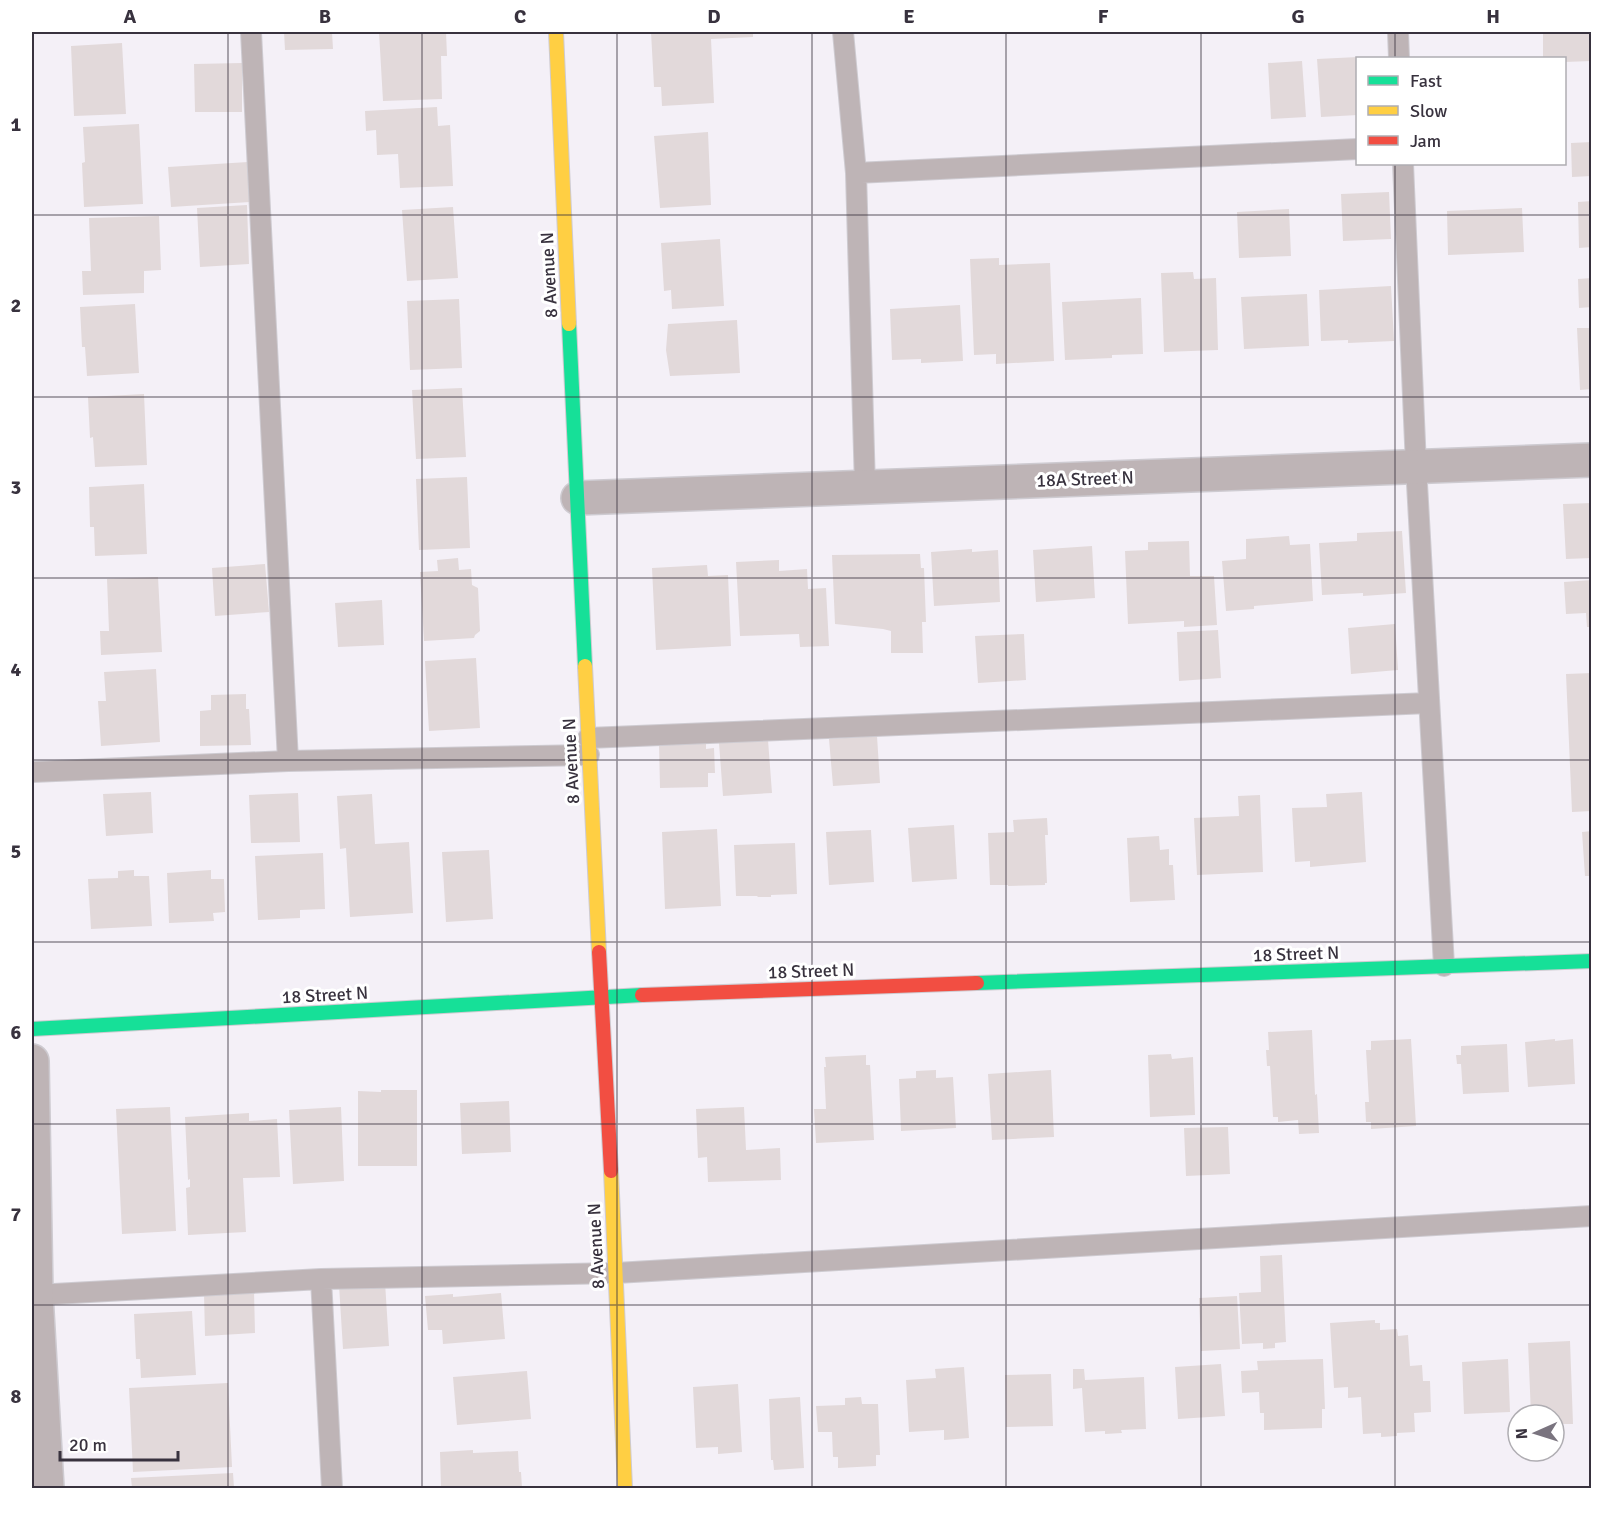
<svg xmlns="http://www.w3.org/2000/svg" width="1623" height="1520" font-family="Signika,sans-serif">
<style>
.building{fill:#e2d9da}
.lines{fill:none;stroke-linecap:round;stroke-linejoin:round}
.lane-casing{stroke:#cecbd1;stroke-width:22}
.street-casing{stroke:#cecbd1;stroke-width:36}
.fast-casing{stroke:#cecbd1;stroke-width:16}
.slow-casing{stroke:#cecbd1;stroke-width:16}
.jam-casing{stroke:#cecbd1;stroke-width:16}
.lane{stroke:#beb4b6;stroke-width:20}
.street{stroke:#beb4b6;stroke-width:33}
.fast{stroke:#16e098;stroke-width:14}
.slow{stroke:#ffcf43;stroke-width:14}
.jam{stroke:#f24e42;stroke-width:14}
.grid{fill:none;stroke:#38323e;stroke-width:1.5;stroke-opacity:0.55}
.labels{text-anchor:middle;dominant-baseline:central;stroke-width:6;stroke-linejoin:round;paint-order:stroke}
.street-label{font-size:18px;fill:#38323e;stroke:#fff}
.neatline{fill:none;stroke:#38323e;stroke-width:2}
.grid-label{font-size:20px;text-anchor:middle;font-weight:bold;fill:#38323e}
</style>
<rect width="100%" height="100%" fill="#f4f0f7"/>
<!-- building -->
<path class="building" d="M284,32H332L333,49L285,50Z
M379,32H446L447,56H441L442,99L383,101Z
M651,32H753V37L711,39L714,103L662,106L661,87H654Z
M1543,32H1592V61L1564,62V58H1543Z
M122,43L126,114L74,116L71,46Z
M1358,57V115L1321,117L1317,59Z
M1302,61L1306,117L1271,119L1268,63Z
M242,63V112H195L194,64Z
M437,107L438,126L450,125L453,186L400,188L398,154L377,155L376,130L366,131L365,111Z
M139,124L143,204L84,207L82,163L85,162L83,127Z
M708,132L711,205L660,208L654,136Z
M1592,142V176L1572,177L1571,143Z
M248,162L250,202L171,207L168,167Z
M1389,192L1391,239L1343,241L1341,194Z
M1592,201V247L1579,248L1578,202Z
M247,205L249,264L200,267L197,208Z
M453,207L458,278L407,281L402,210Z
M1522,208L1524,252L1448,255L1447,211Z
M1289,209L1291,256L1239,258L1237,212Z
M159,216L161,270L144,271V293L83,295L82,271H91L89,218Z
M720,239L724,306L672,309L671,290L664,291L661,243Z
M999,258V265L1050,263L1054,361L996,364V354L974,355L970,259Z
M1193,272L1194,279L1216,278L1218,350L1164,352L1161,273Z
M1592,278V307L1579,308L1578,279Z
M1391,286L1394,341L1348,343V340L1321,341L1319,290Z
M1307,294L1309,346L1244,349L1241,297Z
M1141,298L1143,354L1112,355V358L1065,360L1062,302Z
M459,299L462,368L410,370L407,301Z
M135,304L139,373L87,376L85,347H82L80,307Z
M960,305L963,361L921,363V359L892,360L890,309Z
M737,320L740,373L670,376L666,350L668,324Z
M1577,328H1592V389L1580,390Z
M462,388L466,457L416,459L412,390Z
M144,394L147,465L95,467L93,437L90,438L88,397Z
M467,477L470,548L419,550L416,479Z
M144,484L147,554L95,556L94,527H90L89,487Z
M1592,503V558L1566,559L1563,504Z
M1402,531L1406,593L1363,596V593L1322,595L1319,543L1357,541V533Z
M1289,536L1290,545L1310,544L1313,601L1254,606V609L1226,611L1222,561L1246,559V539Z
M1189,541L1190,576H1214L1217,625L1184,627V621L1128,624L1125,551L1148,550V542Z
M1092,546L1095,598L1036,602L1033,550Z
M972,549V552L998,550L1000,602L934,606L931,552Z
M920,554L921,568H924L926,622H922L923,653H891V631L883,629L835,624L832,555Z
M458,558L459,570L471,569L472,585L478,588L480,631L475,635L474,638L424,641L420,572L438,571L437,560Z
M779,560V571L807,569L808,589L826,588L829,646L800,647L799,634L740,636L736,562Z
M265,564L269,612L215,616L212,568Z
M707,565L708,576L728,575L731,646L656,650L652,568Z
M158,577L162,652L101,655L100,631H109L107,579Z
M1592,580V627H1587L1586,613L1566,614L1564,582Z
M382,600L384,645L338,647L335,603Z
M1395,624L1398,670L1351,674L1348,628Z
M1218,630L1221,678L1179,681L1177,632Z
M1024,634L1026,680L978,683L975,636Z
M476,658L480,728L429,731L425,661Z
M156,669L160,742L101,746L98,701H106L104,672Z
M1592,673V811L1572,812L1566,674Z
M246,694V709H249L251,745L200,746V711L211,710V695Z
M877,736L880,783L833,786L829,739Z
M768,740L772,793L723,796L719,743Z
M706,742V749L714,748L715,773H708V787L660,788L659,743Z
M151,792L153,833L106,836L103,794Z
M1362,792L1366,862L1310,867V861L1295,862L1292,808L1327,807L1326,794Z
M298,793L300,842L251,843L249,795Z
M372,794L375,844L409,842L413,913L350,917L346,848L340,849L337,796Z
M1260,795L1263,872L1197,875L1194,818L1239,816L1238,796Z
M1047,818L1048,835H1045L1047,883H1045V885L1008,886V885H990L988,833L1014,832L1013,820Z
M954,825L957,879L912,882L908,828Z
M717,829L721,906L665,909L662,832Z
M871,830L874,882L829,885L826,832Z
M1592,831V876H1585L1582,832Z
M1159,836L1160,850L1169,849V865H1173L1175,900L1130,902L1127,838Z
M795,843L797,894L771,895V897H758L757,896H736L734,845Z
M489,850L493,919L446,922L442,852Z
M323,853L325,909L300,910V918L258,920L255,856Z
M134,870V876H149L152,926L91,929L88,879L118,878V871Z
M211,870V879H224L225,912L213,913L214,921L169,923L167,873Z
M1312,1030L1315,1095L1317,1094L1319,1133L1299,1134L1298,1120L1278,1122V1117H1273L1270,1066H1267L1266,1050H1269L1268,1032Z
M1411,1039L1416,1126L1371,1129V1122H1366L1365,1102H1369L1366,1050H1371V1041Z
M1555,1039V1041L1573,1039L1575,1084L1528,1087L1525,1042Z
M1507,1044L1509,1092L1463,1094L1461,1064H1457L1456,1055H1461V1046Z
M1171,1054L1172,1059L1193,1057L1195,1115L1150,1117L1148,1055Z
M866,1055V1065H870L874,1140L816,1143L814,1109H826L824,1067H826L825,1057Z
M936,1070V1078L953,1077L956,1128L901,1131L899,1079L916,1078V1071Z
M1051,1070L1054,1137L992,1140L988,1074Z
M381,1090H417V1166H358V1091L381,1092Z
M509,1101L511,1152L462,1154L460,1103Z
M170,1107L176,1231L122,1234L116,1109Z
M341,1107L344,1181L293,1184L289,1110Z
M744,1107L746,1150L780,1148L781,1180L708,1182L707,1157L698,1158L696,1109Z
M249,1113V1121L277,1119L280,1177L243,1178L246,1232L188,1235L186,1188L190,1187V1179L188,1180L185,1117Z
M1228,1127L1230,1174L1186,1176L1184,1128Z
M1282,1255L1286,1342L1275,1343V1348L1263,1349V1343L1242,1344L1239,1293L1261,1292L1260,1256Z
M385,1282L389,1346L343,1349L339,1285Z
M254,1291L255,1333L205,1336L204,1293Z
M501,1293L505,1339L443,1344L442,1330H428L425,1296L453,1294V1297Z
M1237,1296L1240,1349L1201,1351L1199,1298Z
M192,1311L196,1375L141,1378L140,1359H136L134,1314Z
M1375,1320V1323H1380V1330L1397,1329L1398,1336L1408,1335L1410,1366L1422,1365L1423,1381H1430L1431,1412L1414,1413L1415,1432L1397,1433V1436L1381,1437V1433L1363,1434L1361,1397L1348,1398V1387L1334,1388L1330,1323Z
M1570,1341L1573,1424H1561V1431H1554V1415H1531L1528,1343Z
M1323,1359L1325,1409H1322V1428L1264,1430V1413H1260L1259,1392L1242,1393L1241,1371L1258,1370L1257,1361Z
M1508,1359L1510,1412L1464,1414L1462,1362Z
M1221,1364L1225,1416L1178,1419L1175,1367Z
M964,1367L969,1438L944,1440V1430L909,1432L906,1380L936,1378L935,1369Z
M1073,1369H1084L1085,1380L1144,1377L1146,1429L1121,1430L1122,1433L1105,1434V1431L1085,1432L1082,1388L1073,1389Z
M527,1371L531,1419L457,1425L453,1377Z
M1051,1374L1053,1426L1006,1427L1005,1375Z
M228,1383L232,1467L133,1472L129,1388Z
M738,1384L742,1452L718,1454V1447L696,1448L693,1387Z
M800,1397L804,1468L774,1470L773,1460H771L769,1399Z
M861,1397L862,1404H878L880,1455H876V1466L838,1468V1457H833L832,1432H818L816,1406L845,1405V1398Z
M473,1450V1453L518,1451L519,1472H521L522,1488H441L440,1452Z
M233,1473L234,1488H132L131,1478Z"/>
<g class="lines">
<!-- lane casing -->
<g class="lane-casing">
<path id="lane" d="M251,32L288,761
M843,32L856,173L865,487
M1398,32L1399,58
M1403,164L1416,466L1444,966
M856,173L1358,149
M588,738L1429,703
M32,772L288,761L589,755
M321,1279L332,1488
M36,1295L321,1279L616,1273L1592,1216"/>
</g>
<!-- street casing -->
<g class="street-casing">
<path id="street" d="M578,498L1592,460
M32,1061L36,1295L47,1488"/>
</g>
<!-- fast casing -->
<g class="fast-casing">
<path id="fast" d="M569,324L585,666
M977,983L1592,961
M32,1029L642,995"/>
</g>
<!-- slow casing -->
<g class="slow-casing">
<path id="slow" d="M556,32L569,324
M585,666L599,952
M611,1171L625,1488"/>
</g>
<!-- jam casing -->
<g class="jam-casing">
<path id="jam" d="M599,952L611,1171
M642,995L977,983"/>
</g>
<!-- lane -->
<use href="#lane" class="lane"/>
<!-- street -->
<use href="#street" class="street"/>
<!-- fast -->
<use href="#fast" class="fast"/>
<!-- slow -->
<use href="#slow" class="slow"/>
<!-- jam -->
<use href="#jam" class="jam"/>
</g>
<!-- grid -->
<path class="grid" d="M228,32V1488M422,32V1488M617,32V1488M812,32V1488M1006,32V1488M1201,32V1488M1395,32V58M1395,164V1488M32,215H1592M32,397H1592M32,578H1592M32,760H1592M32,942H1592M32,1124H1592M32,1305H1592"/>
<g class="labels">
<!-- street labels -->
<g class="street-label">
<text transform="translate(549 275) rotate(-93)">8 Avenue N</text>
<text transform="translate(1085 479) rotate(-2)">18A Street N</text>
<text transform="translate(571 761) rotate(-93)">8 Avenue N</text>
<text transform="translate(1296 954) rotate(-2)">18 Street N</text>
<text transform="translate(811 971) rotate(-2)">18 Street N</text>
<text transform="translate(325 995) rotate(-3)">18 Street N</text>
<text transform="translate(596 1246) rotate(-93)">8 Avenue N</text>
</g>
</g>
<!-- border -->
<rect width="1623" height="1520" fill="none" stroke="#ffffff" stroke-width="66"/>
<!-- legend -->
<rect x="1356" y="57" width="210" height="108" fill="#ffffff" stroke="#afadb2" stroke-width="1.5"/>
<rect x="1368" y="76" width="30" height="9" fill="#16e098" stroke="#afadb2" stroke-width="1.5"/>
<text x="1410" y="87" font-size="18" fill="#38323e">Fast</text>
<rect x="1368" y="106" width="30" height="9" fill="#ffcf43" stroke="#afadb2" stroke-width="1.5"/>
<text x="1410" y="117" font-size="18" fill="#38323e">Slow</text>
<rect x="1368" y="136" width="30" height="9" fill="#f24e42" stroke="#afadb2" stroke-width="1.5"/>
<text x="1410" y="147" font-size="18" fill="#38323e">Jam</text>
<!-- north arrow -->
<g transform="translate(1536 1433) rotate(267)"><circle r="28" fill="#ffffff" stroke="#afadb2" stroke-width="1.5"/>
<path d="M0-4.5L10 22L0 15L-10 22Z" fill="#7a747f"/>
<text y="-9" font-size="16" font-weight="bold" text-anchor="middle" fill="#38323e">N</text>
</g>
<!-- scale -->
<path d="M60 1451v9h118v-9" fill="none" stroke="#38323e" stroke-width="3"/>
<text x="69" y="1451" font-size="18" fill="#38323e" stroke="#ffffff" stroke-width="4.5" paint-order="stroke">20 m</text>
<rect x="33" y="33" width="1557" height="1454" class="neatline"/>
<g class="grid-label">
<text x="130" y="23">A</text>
<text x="325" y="23">B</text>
<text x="520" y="23">C</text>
<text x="714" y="23">D</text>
<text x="909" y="23">E</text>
<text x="1103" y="23">F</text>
<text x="1298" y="23">G</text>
<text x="1493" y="23">H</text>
<text x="16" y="131">1</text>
<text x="16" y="312">2</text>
<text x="16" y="494">3</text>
<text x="16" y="676">4</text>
<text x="16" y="858">5</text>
<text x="16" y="1039">6</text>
<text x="16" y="1221">7</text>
<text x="16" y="1403">8</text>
</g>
</svg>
